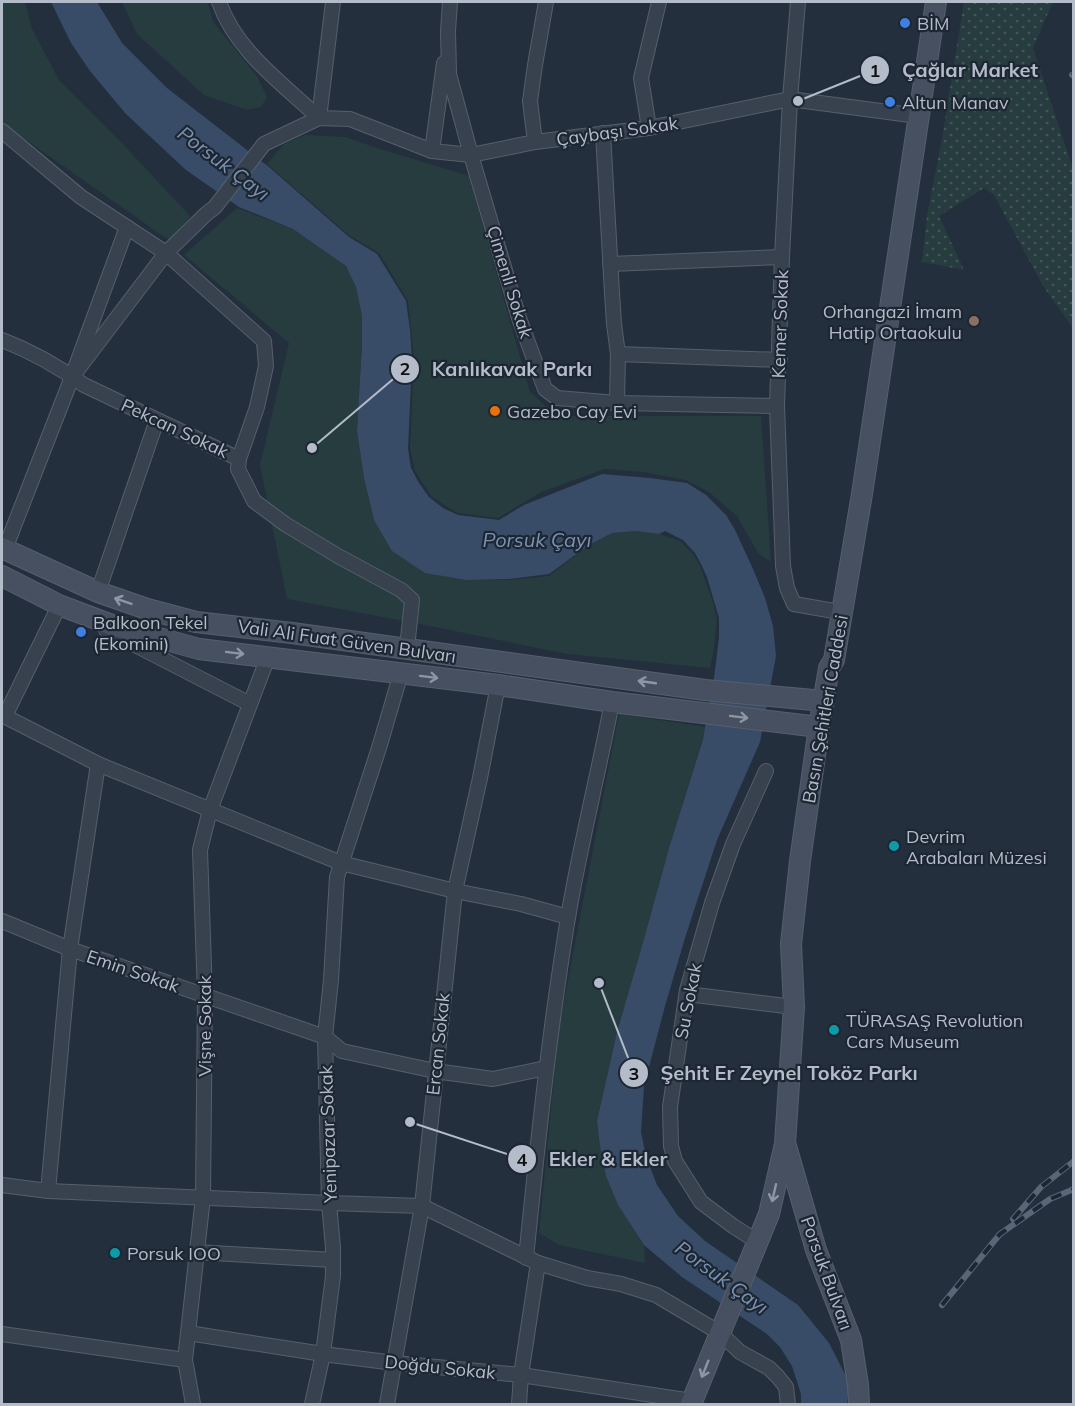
<svg xmlns="http://www.w3.org/2000/svg" width="1075" height="1406" font-family="Mulish,sans-serif">
<style>
.grass{fill:url(#grass-dots)}
.park{fill:#263c3f}
.water{fill:#394c67}
.lines{fill:none;stroke-linecap:round;stroke-linejoin:round}
.minor-casing{stroke:#565f6c;stroke-width:16}
.secondary-casing{stroke:#565f6c;stroke-width:22}
.minor{stroke:#38414e;stroke-width:14}
.secondary{stroke:#465061;stroke-width:20}
.rail-casing{stroke:#5a6575;stroke-width:6}
.rail{stroke:#1d2633;stroke-width:4;stroke-dasharray:11;stroke-linecap:butt}
.oneway{stroke:#8e96a5}
.shop-dot{fill:#3f7fe0;stroke:#1d2633;stroke-width:2}
.education-dot{fill:#8d6e63;stroke:#1d2633;stroke-width:2}
.food-dot{fill:#e8710a;stroke:#1d2633;stroke-width:2}
.culture-dot{fill:#0f9aa8;stroke:#1d2633;stroke-width:2}
.labels{text-anchor:middle;dominant-baseline:central;stroke-width:4.5;stroke-linejoin:round;paint-order:stroke}
.poi-label{font-size:18px;fill:#b4bcc9;stroke:#1d2633;text-anchor:start}
.street-label{font-size:18px;fill:#b4bcc9;stroke:#1d2633}
.water-label{font-size:20px;font-style:italic;fill:#7c92b1;stroke:#1d2633}
.leader{fill:none;stroke:#b4bcc9;stroke-width:2}
.callout-dot{fill:#b4bcc9;stroke:#1d2633;stroke-width:2}
.mark-label{font-size:18px;text-anchor:middle;font-weight:bold;fill:#111}
.callout-label{font-size:20px;text-anchor:middle;font-weight:bold;fill:#b4bcc9;stroke:#1d2633;stroke-width:4.5;stroke-linejoin:round;paint-order:stroke}
</style>
<defs>
<pattern id="grass-dots" width="8" height="8" patternUnits="userSpaceOnUse" patternTransform="scale(1.5)"><rect width="8" height="8" fill="#263c3f"/><path d="M2 2h.1M6 6h.1" fill="none" stroke="#435659" stroke-width="1.8" stroke-linecap="round"/></pattern>
</defs>
<rect width="100%" height="100%" fill="#242f3e"/>
<path class="grass" d="M964,2H1053L1033,48L1071,163L1073,167V328L1043,286L994,195L984,188L939,216L964,270L922,262L927,216L943,133Z"/>
<g class="park">
<path d="M2,2H25L32,29L59,80L116,137L190,216L170,241L2,123Z"/>
<path d="M122,2H208L213,22L257,76L267,97L261,107L247,110L204,95L137,34Z"/>
<path d="M305,135L345,137L377,148L469,176L530,392L557,416H761L771,562L758,553L737,516L709,492L686,480L643,472L605,469L541,492L498,518L457,513L431,496L415,471L410,448L414,357L408,301L379,253L350,236L267,164L284,144Z"/>
<path d="M237,208L293,229L346,266L356,287L362,316V345L357,431L364,478L374,520L467,580H509L549,576L589,545L612,533L636,531L659,534L680,541L693,554L700,566L711,596L717,619L714,648L710,668L567,654L425,625L287,599L260,465L289,343L184,255Z"/>
<path d="M619,714L706,727L669,848L644,939L617,1032L597,1121L600,1146L606,1176L618,1205L644,1245L645,1263L559,1245L539,1233L559,1027Z"/>
</g>
<path class="water" d="M51,2H97L122,43L167,88L269,167L349,237L377,254L406,301L410,330L412,359L408,449L411,468L419,483L429,497L443,508L458,515L499,520L524,505L602,474L650,478L687,483L706,495L726,515L735,530L753,569L765,598L773,626L776,656L760,742L717,840L685,938L665,1006L644,1086L641,1132L646,1157L657,1185L678,1216L705,1241L798,1305L829,1343L849,1382L847,1404H801V1394L792,1366L780,1347L767,1334L682,1277L644,1245L618,1205L606,1176L600,1146L597,1121L617,1032L644,939L669,848L703,739L714,678L719,638V618L707,577L701,564L695,553L683,540L665,531L659,534L636,531L612,533L589,545L549,574L509,579L467,580L425,573L392,551L374,520L364,478L357,431L362,345V316L356,287L346,266L293,229L239,207L186,170L126,114L90,71L71,43Z"/>
<g class="lines">
<g class="minor-casing">
<g id="minor">
<path d="M219,2C236,51 282,83 319,118"/>
<path d="M450,2L448,31L449,74L471,155L519,318L545,389L557,398L617,403L777,406"/>
<path d="M798,2L790,99L782,257L777,406L783,566L787,588L794,604L834,611"/>
<path d="M319,118L333,2"/>
<path d="M649,128L641,78L659,2"/>
<path d="M2,131L81,197L166,253L264,341L266,366L257,407L239,459"/>
<path d="M603,133L612,293L614,324L618,354L617,403"/>
<path d="M535,142L530,101L535,65L546,2"/>
<path d="M432,151L444,63"/>
<path d="M610,264L782,257"/>
<path d="M2,340C31,351 59,367 84,385L239,459L238,469L254,501L285,524L338,556L401,590L412,600L407,648"/>
<path d="M618,354L780,360"/>
<path d="M72,377L166,253L206,214L215,207L264,144L319,118L350,119L432,151L471,155L535,142L649,128L790,99L918,116"/>
<path d="M5,549L72,377L127,227"/>
<path d="M98,592L157,420"/>
<path d="M106,630L250,704"/>
<path d="M2,715L98,764L341,863L455,891L521,904L568,917"/>
<path d="M5,716L58,608L59,605L65,608"/>
<path d="M2,921L70,949L325,1037L342,1051L435,1071L493,1079L546,1068"/>
<path d="M687,994L794,1007"/>
<path d="M2,1185L48,1191L329,1203L422,1206L538,1263L587,1278L621,1284L656,1295L720,1333L740,1352L769,1368L778,1377L786,1387L788,1404"/>
<path d="M48,1191L70,949L98,764"/>
<path d="M758,1242L733,1226L701,1202L675,1161L671,1146L670,1107L687,990L712,903L733,844L766,771"/>
<path d="M196,1252L333,1260"/>
<path d="M526,1258C538,1140 550,1023 570,906C582,838 599,770 612,702"/>
<path d="M188,1333L323,1354L395,1363L521,1375L692,1401"/>
<path d="M2,1334L185,1360"/>
<path d="M193,1404L185,1360L203,1197L205,996L200,850L210,810L268,657"/>
<path d="M312,1404L323,1354L333,1276V1248L329,1203L325,1037L331,980L337,877L379,748L401,673"/>
<path d="M387,1404L422,1206L455,891L480,778L498,685"/>
<path d="M519,1404L521,1375L538,1263"/>
</g>
</g>
<g class="secondary-casing">
<g id="secondary">
<path d="M2,548L98,592L147,609L196,622L292,633L705,690L824,701"/>
<path d="M2,576L59,605L112,625L199,649L498,685L612,702L819,727"/>
<path d="M786,1146L816,1250L851,1340L858,1385L859,1404"/>
<path d="M691,1404L769,1214L785,1144L794,1007L791,944L800,861L819,727L829,668L834,660L862,494L936,2"/>
</g>
</g>
<use href="#minor" class="minor"/>
<use href="#secondary" class="secondary"/>
<g class="rail-casing">
<g id="rail">
<path d="M1072,75L1074,74"/>
<path d="M1013,1219L1041,1187L1074,1161"/>
<path d="M942,1305L1000,1234L1050,1199L1074,1189"/>
</g>
</g>
<use href="#rail" class="rail"/>
</g>
<defs><path id="oneway-shaft" d="M-6 0H5M1.5-3L5.5 0L1.5 3" fill="none" stroke-width="1.6" stroke-linecap="round" stroke-linejoin="round" transform="scale(1.5)"/></defs>
<g class="oneway">
<use href="#oneway-shaft" transform="translate(123 601) rotate(-161)"/>
<use href="#oneway-shaft" transform="translate(235 653) rotate(7)"/>
<use href="#oneway-shaft" transform="translate(429 677) rotate(7)"/>
<use href="#oneway-shaft" transform="translate(647 682) rotate(-172)"/>
<use href="#oneway-shaft" transform="translate(739 717) rotate(7)"/>
<use href="#oneway-shaft" transform="translate(774 1193) rotate(103)"/>
<use href="#oneway-shaft" transform="translate(705 1369) rotate(112)"/>
</g>
<g class="shop-dot">
<circle cx="905" cy="23" r="6"/>
<circle cx="890" cy="102" r="6"/>
<circle cx="81" cy="632" r="6"/>
</g>
<circle class="education-dot" cx="974" cy="321" r="6"/>
<circle class="food-dot" cx="495" cy="411" r="6"/>
<g class="culture-dot">
<circle cx="894" cy="846" r="6"/>
<circle cx="834" cy="1030" r="6"/>
<circle cx="115" cy="1253" r="6"/>
</g>
<g class="labels">
<g class="poi-label">
<text x="917" y="23">BİM</text>
<text x="902" y="102">Altun Manav</text>
<text x="962" y="311" text-anchor="end">Orhangazi İmam<tspan x="962" dy="21">Hatip Ortaokulu</tspan></text>
<text x="507" y="411">Gazebo Cay Evi</text>
<text x="93" y="622">Balkoon Tekel<tspan x="93" dy="21">(Ekomini)</tspan></text>
<text x="906" y="836">Devrim<tspan x="906" dy="21">Arabaları Müzesi</tspan></text>
<text x="846" y="1020">TÜRASAŞ Revolution<tspan x="846" dy="21">Cars Museum</tspan></text>
<text x="127" y="1253">Porsuk IOO</text>
</g>
<g class="street-label">
<text transform="translate(617 131) rotate(-8)">Çaybaşı Sokak</text>
<text transform="translate(510 282) rotate(73)">Çimenli Sokak</text>
<text transform="translate(780 324) rotate(-88)">Kemer Sokak</text>
<text transform="translate(175 428) rotate(25)">Pekcan Sokak</text>
<text transform="translate(347 641) rotate(8)">Vali Ali Fuat Güven Bulvarı</text>
<text transform="translate(825 709) rotate(-80)">Basın Şehitleri Caddesi</text>
<text transform="translate(133 971) rotate(19)">Emin Sokak</text>
<text transform="translate(688 1001) rotate(-79)">Su Sokak</text>
<text transform="translate(204 1026) rotate(-90)">Vişne Sokak</text>
<text transform="translate(438 1044) rotate(-84)">Ercan Sokak</text>
<text transform="translate(328 1134) rotate(-92)">Yenipazar Sokak</text>
<text transform="translate(827 1273) rotate(70)">Porsuk Bulvarı</text>
<text transform="translate(440 1367) rotate(6)">Doğdu Sokak</text>
</g>
<g class="water-label">
<text transform="translate(224 163) rotate(37)">Porsuk Çayı</text>
<text x="537" y="539">Porsuk Çayı</text>
<text transform="translate(722 1277) rotate(36)">Porsuk Çayı</text>
</g>
</g>
<path class="leader" d="M798 101L875 70M312 448L405 369M599 983L634 1073M410 1122L522 1159"/>
<g class="callout-dot">
<circle cx="798" cy="101" r="6"/>
<circle cx="312" cy="448" r="6"/>
<circle cx="599" cy="983" r="6"/>
<circle cx="410" cy="1122" r="6"/>
<circle cx="875" cy="70" r="15"/>
<circle cx="405" cy="369" r="15"/>
<circle cx="634" cy="1073" r="15"/>
<circle cx="522" cy="1159" r="15"/>
</g>
<g class="mark-label">
<text x="875" y="77">1</text>
<text x="405" y="375">2</text>
<text x="634" y="1080">3</text>
<text x="522" y="1166">4</text>
</g>
<g class="callout-label">
<text x="970" y="77">Çağlar Market</text>
<text x="512" y="376">Kanlıkavak Parkı</text>
<text x="789" y="1080">Şehit Er Zeynel Toköz Parkı</text>
<text x="608" y="1166">Ekler &amp; Ekler</text>
</g>
<rect width="1075" height="1406" fill="none" stroke="#b4bcc9" stroke-width="6"/>
</svg>
